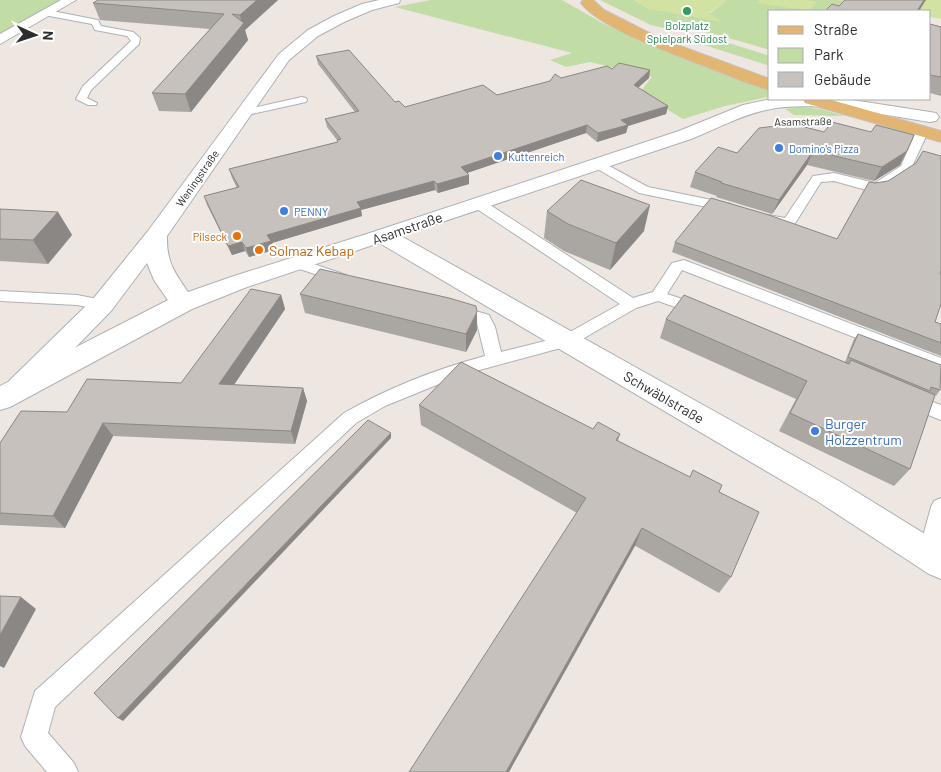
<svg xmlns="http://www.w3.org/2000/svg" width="941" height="772" font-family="Barlow,sans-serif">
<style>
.green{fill:#c1dca5}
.pitch{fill:#d1e2a2}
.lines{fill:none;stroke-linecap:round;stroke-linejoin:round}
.lane-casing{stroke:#aeb1b7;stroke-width:2}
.street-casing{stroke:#aeb1b7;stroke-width:2}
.secondary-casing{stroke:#aeb1b7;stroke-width:2}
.primary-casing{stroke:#c4c4c4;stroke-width:2}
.lane{fill:#fff;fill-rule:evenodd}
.street{fill:#fff;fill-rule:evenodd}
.secondary{fill:#fff;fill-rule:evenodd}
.primary{fill:#e2b572;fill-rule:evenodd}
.wall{fill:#aaa6a2}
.shaded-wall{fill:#8b8784}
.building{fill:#c6c1bc;stroke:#8b8784}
.leisure-dot{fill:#2e9e5b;stroke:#fff;stroke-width:2}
.shop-dot{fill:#3f7fe0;stroke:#fff;stroke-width:2}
.food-dot{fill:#e8710a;stroke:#fff;stroke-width:2}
.labels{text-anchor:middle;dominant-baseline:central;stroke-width:4;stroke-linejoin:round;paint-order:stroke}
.far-leisure-label{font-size:11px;fill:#27864d;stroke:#fff}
.far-street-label{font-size:11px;fill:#2d2d2d;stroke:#fff}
.far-shop-label{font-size:11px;fill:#366cbe;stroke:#fff;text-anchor:start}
.far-food-label{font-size:11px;fill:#c56008;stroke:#fff;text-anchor:end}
.street-label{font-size:14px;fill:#2d2d2d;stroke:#fff}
.food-label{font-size:14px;fill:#c56008;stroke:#fff;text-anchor:start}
.shop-label{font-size:14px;fill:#366cbe;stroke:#fff;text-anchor:start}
</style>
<rect width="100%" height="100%" fill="#ede6e1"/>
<g class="green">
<path d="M0,0H63L0,35Z"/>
<path d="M431,0H562L604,24L636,39L770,90V98L767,97L725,106L683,119L665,108L635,98L652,77L590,62L566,67L550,60L572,53L395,7Z"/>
<path d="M600,0H634L649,9L709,14L727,0H838L850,2L831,11H770V50L715,34L686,29L664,28L651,25Z"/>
<path d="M684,34L716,39L770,56V66L685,39L687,37Z"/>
<path d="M798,107L820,109L845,116L794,115L785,109Z"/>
</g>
<g class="pitch">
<path d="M634,0H727L709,13L722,22L649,9Z"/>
<path d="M760,0H807L817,2L809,11L757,3Z"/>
<path d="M838,0H941V19L930,17V11H895Z"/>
</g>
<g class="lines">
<g class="lane-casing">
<g id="lane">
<path d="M47,10L98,20L101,26L133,32L140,38L139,44L91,90L87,98L97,103L96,105H88L76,99L83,86L131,41L127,36L95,30L92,24L44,15V11Z"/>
<path d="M302,97L306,98L307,100L306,102L243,116L238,113L239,111Z"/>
<path d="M922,129L928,132L910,171L882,189L870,191L834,181L821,182L794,225C783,227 769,227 761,219L768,215L785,218L813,176L834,173L875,183L901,166L916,132Z"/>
<path d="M598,160L648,187L731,204L738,208L731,212L639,193L594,167L592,164Z"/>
<path d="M479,200L484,201L633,298L653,292L672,263L684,260L941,358V371L682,270L667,294L707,307L709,311L707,315L701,316L658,301L636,308L572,345L461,375L385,406L356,423L55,707L48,733L74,763L78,772H47L25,746L21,737L35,691L344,413C388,388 436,369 485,356L477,323L449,314L447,310L449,306L455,305L489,315L495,327L501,352L561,337L620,304L474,207L472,204Z"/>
<path d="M299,259L346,275L348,278L346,281L341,283L294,267L292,264L294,261Z"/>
<path d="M0,291L77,295L108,301L110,305L108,309L102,310L77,305L0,301Z"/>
<path d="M909,393L941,405V420L903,405L900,400L903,395Z"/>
<path d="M941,498V550L937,562L929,565L921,562L918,555L931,507L934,501Z"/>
</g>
</g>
<g class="street-casing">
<g id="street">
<path d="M61,0H76L0,44V34Z"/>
<path d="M379,0H400L399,3L372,10L344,22L318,36L289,60L167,236C166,268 180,278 195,303L192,309L183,311L174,309L154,280L147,263L111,311L30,394L20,397L10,394L6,387L10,380L93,299L148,231L279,54L308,30L334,16L362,4Z"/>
<path d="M384,229L392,231L839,481L941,544V579L929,574L817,501L376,241L373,236L376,231Z"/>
</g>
</g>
<g class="secondary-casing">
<path id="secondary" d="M771,99H846L930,112L936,113L939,117L936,121L930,122C883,115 813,99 766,110C741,115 716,129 691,139L247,287L192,309L10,407L0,410V386L174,297L231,277L376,231L679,131L743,105Z"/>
</g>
<g class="primary-casing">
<g id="primary">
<path d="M583,0H593L604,10L661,39L770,79V90C751,85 733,77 715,70C683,57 601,30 581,3Z"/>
<path d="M803,99H828L941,131V142L805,103Z"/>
</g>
</g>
<use href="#lane" class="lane"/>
<use href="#street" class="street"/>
<use href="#secondary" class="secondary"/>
<use href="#primary" class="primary"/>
</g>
<g class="wall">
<path d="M278,0L245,30L248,40L191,112L159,111L152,93L210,29L100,20L93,3Z"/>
<path d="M930,24L941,27V96L930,93Z"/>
<path d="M316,56L395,102L405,107L497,95L561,78L612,69L649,78L638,88L668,106L666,114L628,126L626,133L597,142L586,133L467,173L469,184L438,193L435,190L361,210L362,216L272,243L274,250L249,257L245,251L232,255L207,205L204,196L237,188L232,178L229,169L337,142V140L327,127L325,119L355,112L318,64Z"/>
<path d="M759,128L900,165L874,181L807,165L772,214L716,197L717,196L690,187L695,172L737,153Z"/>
<path d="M923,151L940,274L935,322L941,324V356L672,252L675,242L837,239L875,183L888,181L915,164Z"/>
<path d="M0,209L58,212L72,235L48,264L0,261Z"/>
<path d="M547,211L644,231L610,270L564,251L544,238Z"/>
<path d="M300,294L477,330L466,352L305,313Z"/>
<path d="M281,295L285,309L234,385L303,388L307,401L295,444L113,436L65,528L0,525V443L67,412L181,383Z"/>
<path d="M666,319L845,362L854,339L858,334L940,390L936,396L935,395L910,469L894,486L779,431L796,399L660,338Z"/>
<path d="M419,405L593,429L620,434L618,441L719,492L731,577L719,593L421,425Z"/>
</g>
<g class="shaded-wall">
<path d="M257,0H278L245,30L248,40L191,112L185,94L242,25L240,15Z"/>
<path d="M924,0H926L919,11H917Z"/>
<path d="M650,70L649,78L632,93L634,85Z"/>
<path d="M668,106L666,114L628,126L626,133L597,142L598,133L621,120Z"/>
<path d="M587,125L586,133L461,175V167Z"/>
<path d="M813,151L807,165L772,214L779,200Z"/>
<path d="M907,151L900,165L874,181L882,167Z"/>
<path d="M469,175V184L438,193L437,184Z"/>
<path d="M434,181L435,190L361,210L362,216L272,243L274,250L249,257L246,248L267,235L357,202Z"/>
<path d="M650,205L644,231L610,270L616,243Z"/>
<path d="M58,212L72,235L48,264L33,240Z"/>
<path d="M242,242L245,251L232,255L228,246Z"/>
<path d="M281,295L285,309L225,398L219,384Z"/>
<path d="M477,312V330L466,352V334Z"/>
<path d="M303,388L307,401L295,444L291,431Z"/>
<path d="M103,423L113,436L65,528L53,516Z"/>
<path d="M391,433V438L123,721L118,718Z"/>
<path d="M642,528L635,546L509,772H506Z"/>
<path d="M21,597L36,609L4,668L0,666V635Z"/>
</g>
<g class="building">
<path d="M98,0H257L240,15L232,14L244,23L185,94L152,93L224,14L93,3Z"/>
<path d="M845,0H924L917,11H825L832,4L839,6Z"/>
<path d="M930,24L941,27V77L930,75Z"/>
<path d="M349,50L395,102L399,101L405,107L483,85L497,95L550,81L555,74L561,78L607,66L612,69L619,63L650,70L634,85L668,106L621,120L628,125L598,133L587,125L461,167L469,175L437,184L434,181L357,202L361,208L267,235L271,241L246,248L242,242L228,246L204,196L239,187L229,169L338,142L337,140L341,139L325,119L359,111L316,56Z"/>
<path d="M832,122L871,132L876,125L914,135L907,151L882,167L813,151L779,200L721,183L722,182L695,172L718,147L737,153L759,128L793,124L824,132Z"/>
<path d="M923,151L941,156V270L940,274H941V304L935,322L941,324V343L675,242L711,198L769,215L837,239L869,182L875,183L888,181L916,163Z"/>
<path d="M581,180L650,205L616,243L568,224L547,211Z"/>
<path d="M0,209L58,212L33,240L0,239Z"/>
<path d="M320,269L449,298L476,306L477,312L466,334L300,294Z"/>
<path d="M251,289L281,295L219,384L303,388L291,431L103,423L53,516L0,513V443L21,411L67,412L87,379L181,383Z"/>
<path d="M684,295L849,364L851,360L935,395L910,469L790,413L807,381L666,319Z"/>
<path d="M858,334L941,365L940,390L931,387L930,391L848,357Z"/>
<path d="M461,362L593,429L598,422L620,434L616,440L690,477L693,470L722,485L719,492L759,512L731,577L642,528L506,772H409L586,498L419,405Z"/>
<path d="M368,420L391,433L118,718L94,693Z"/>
<path d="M0,596L21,597L0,635Z"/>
</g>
<circle class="leisure-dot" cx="687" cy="11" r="5"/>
<g class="shop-dot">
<circle cx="779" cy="148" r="5"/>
<circle cx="498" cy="156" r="5"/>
<circle cx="284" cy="211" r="5"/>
<circle cx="815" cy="431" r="5"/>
</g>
<g class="food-dot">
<circle cx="237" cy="236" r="5"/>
<circle cx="259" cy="250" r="5"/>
</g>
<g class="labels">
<g class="far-leisure-label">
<text x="687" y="25">Bolzplatz<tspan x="687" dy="13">Spielpark Südost</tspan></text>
</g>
<g class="far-street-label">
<text transform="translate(803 121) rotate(-1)">Asamstraße</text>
<text transform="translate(197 178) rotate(-55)">Weningstraße</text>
</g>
<g class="far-shop-label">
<text x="789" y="148">Domino's Pizza</text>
<text x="508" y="156">Kuttenreich</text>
<text x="294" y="211">PENNY</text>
</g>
<g class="far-food-label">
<text x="227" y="236">Pilseck</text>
</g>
<g class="street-label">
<text transform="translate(407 228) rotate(-19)">Asamstraße</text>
<text transform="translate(664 397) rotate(30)">Schwäblstraße</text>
</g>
<g class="food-label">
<text x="269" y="250">Solmaz Kebap</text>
</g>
<g class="shop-label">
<text x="825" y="423">Burger<tspan x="825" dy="16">Holzzentrum</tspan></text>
</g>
</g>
<rect x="768" y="10" width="162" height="90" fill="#ffffff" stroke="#ababab"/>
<rect x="778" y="26" width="25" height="8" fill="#e2b572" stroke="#ababab"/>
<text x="814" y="35" font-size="15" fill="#2d2d2d">Straße</text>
<rect x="778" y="48" width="25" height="15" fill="#c1dca5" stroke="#ababab"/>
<text x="814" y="60" font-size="15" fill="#2d2d2d">Park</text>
<rect x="778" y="72" width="25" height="15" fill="#c6c1bc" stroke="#ababab"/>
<text x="814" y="85" font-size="15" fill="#2d2d2d">Gebäude</text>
<g transform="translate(35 35) rotate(93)" stroke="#ffffff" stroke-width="4" paint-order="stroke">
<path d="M0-4L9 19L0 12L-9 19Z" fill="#2d2d2d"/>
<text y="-8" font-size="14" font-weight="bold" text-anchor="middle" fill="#2d2d2d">N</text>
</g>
</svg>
